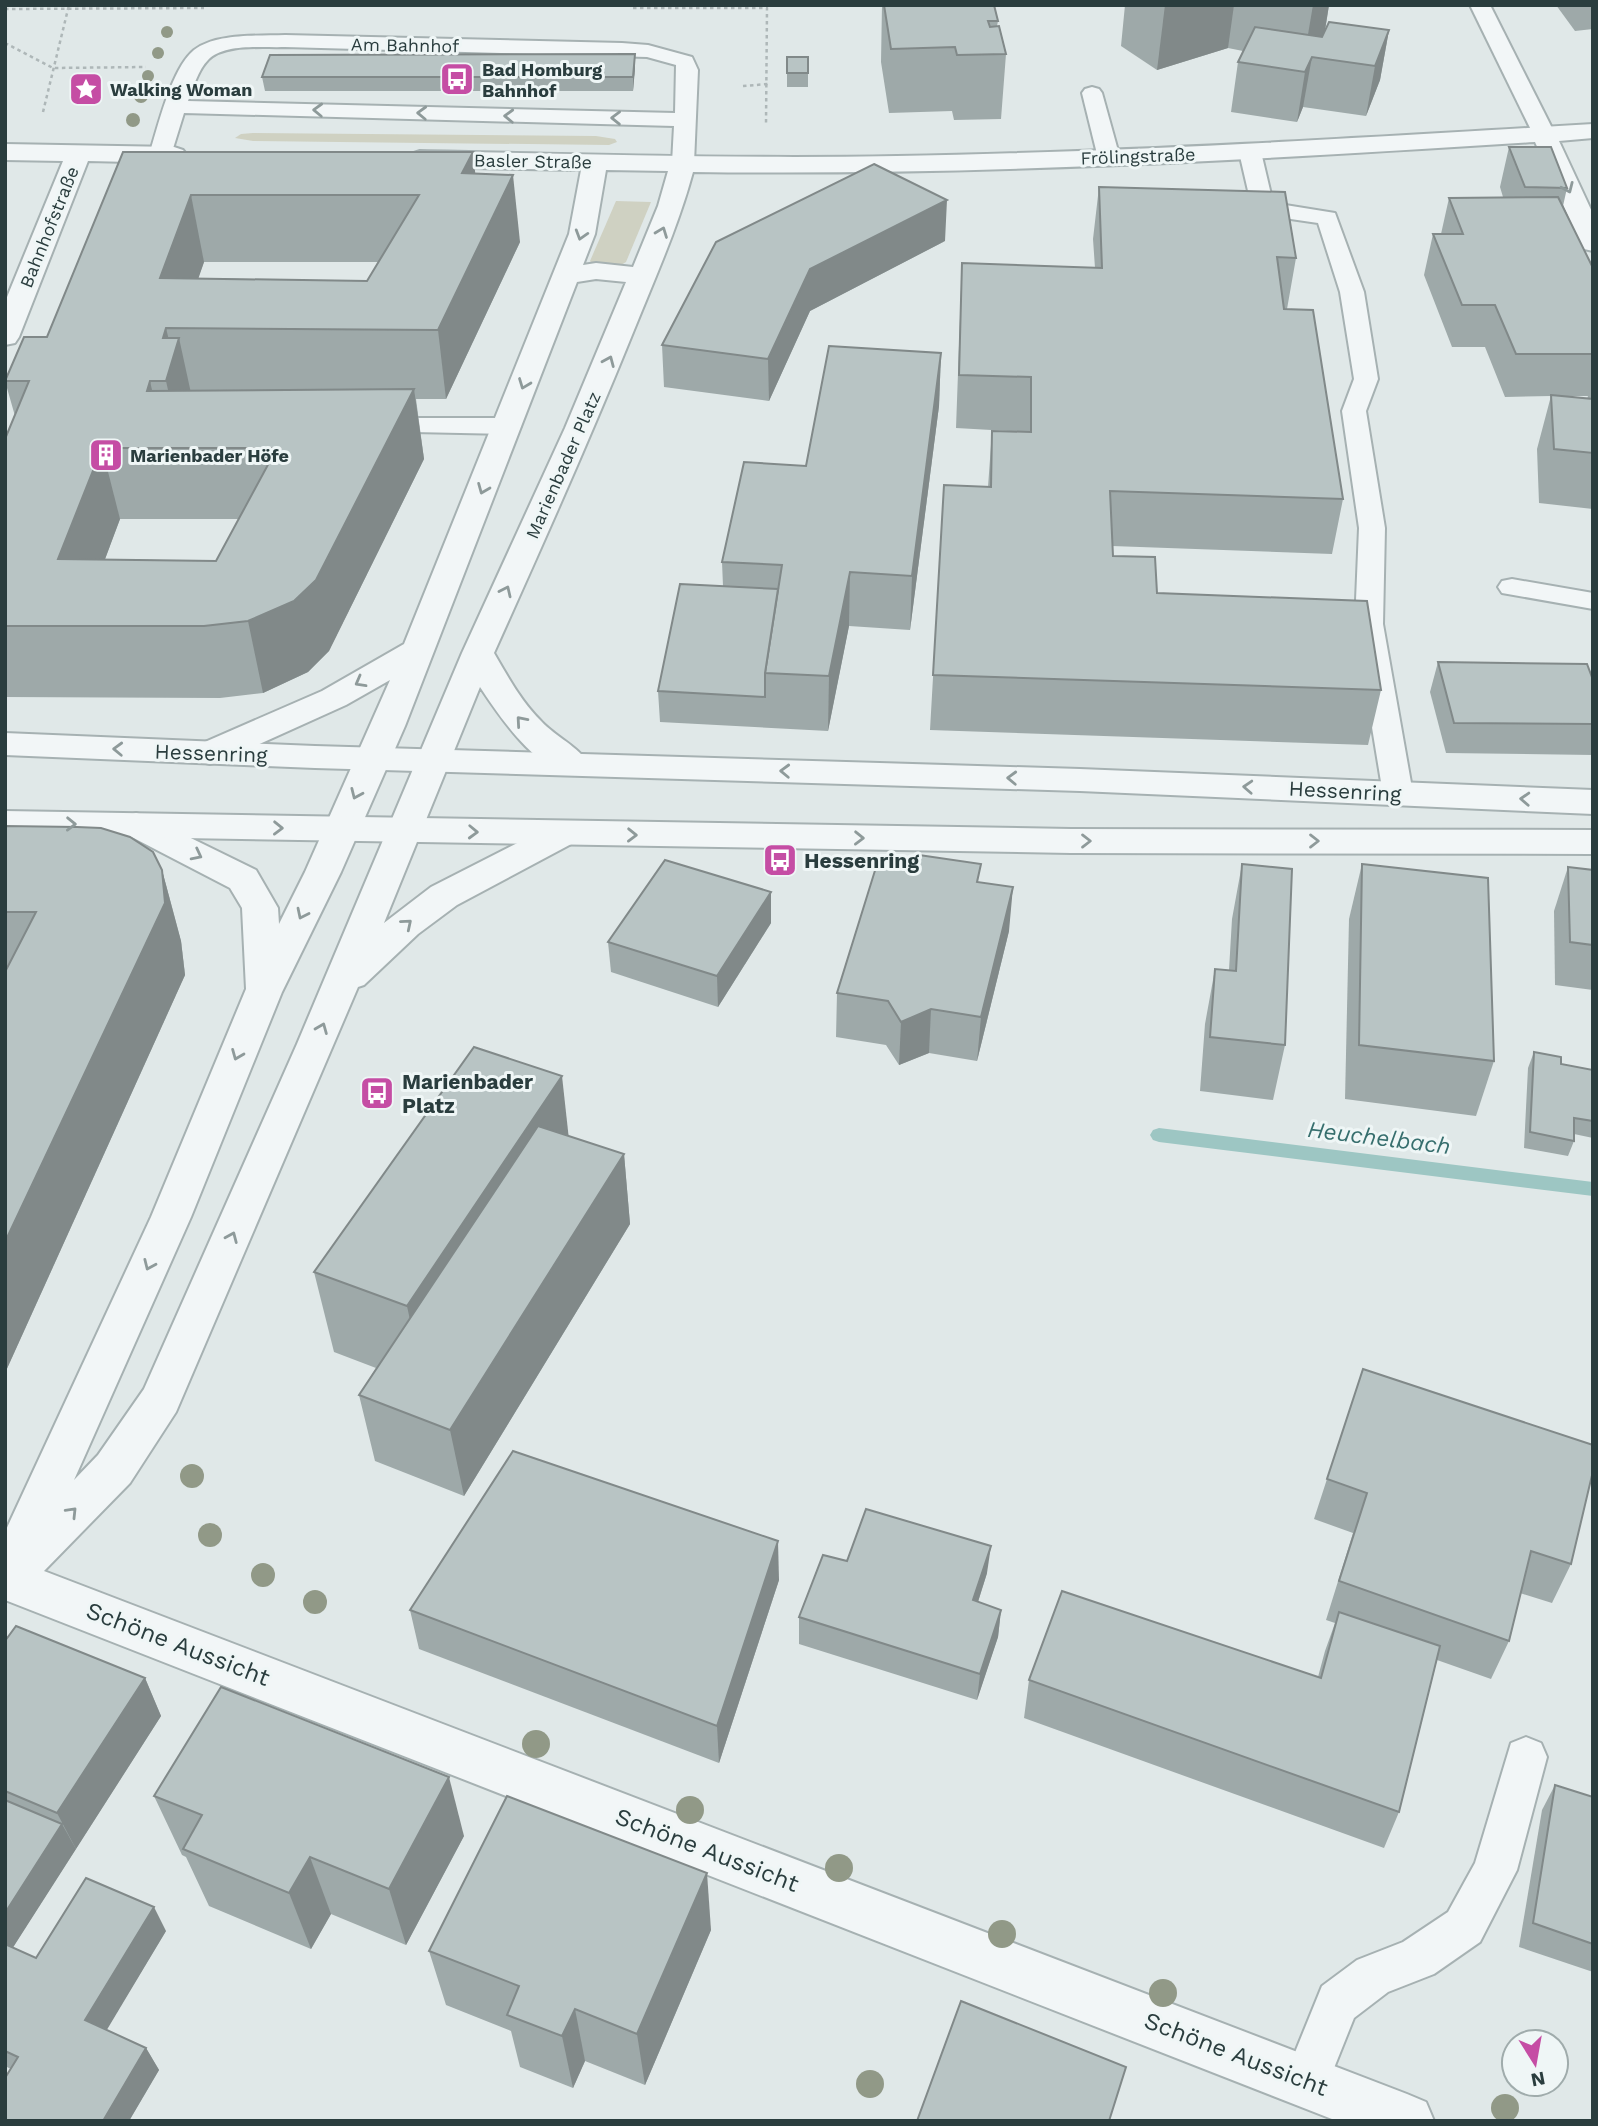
<svg xmlns="http://www.w3.org/2000/svg" width="1598" height="2126" font-family="'Work Sans',sans-serif">
<style>
.green{fill:#cfd1c2}
.lines{fill:none;stroke-linecap:round;stroke-linejoin:round}
.stream{fill:#9dc6c3;fill-rule:evenodd}
.service-casing{stroke:#a6b1b2;stroke-width:4}
.minor-casing{stroke:#a6b1b2;stroke-width:4}
.tertiary-casing{stroke:#a6b1b2;stroke-width:4}
.path{stroke:#aeb7b8;stroke-width:2.5;stroke-dasharray:3.5 3.5;stroke-linecap:butt}
.service{fill:#f2f6f7;fill-rule:evenodd}
.minor{fill:#f2f6f7;fill-rule:evenodd}
.tertiary{fill:#f2f6f7;fill-rule:evenodd}
.tree{fill:#919987}
.wall{fill:#9ea9a9;fill-rule:evenodd}
.shaded-wall{fill:#818989}
.building{fill:#b8c4c4;stroke:#818989;stroke-width:2;fill-rule:evenodd}
.oneway{stroke:#8e9a9a}
.labels{text-anchor:middle;dominant-baseline:central;stroke-width:6;stroke-linejoin:round;paint-order:stroke}
.far-street-label{font-size:18px;fill:#2a3d3e;stroke:#eff6f6}
.far-poi-label{font-size:18px;font-weight:bold;fill:#2a3d3e;stroke:#eff6f6;text-anchor:start}
.street-label{font-size:21px;fill:#2a3d3e;stroke:#eff6f6}
.poi-label{font-size:21px;font-weight:bold;fill:#2a3d3e;stroke:#eff6f6;text-anchor:start}
.water-label{font-size:23px;font-style:italic;fill:#376f6e;stroke:#eff6f6}
.near-street-label{font-size:24px;fill:#2a3d3e;stroke:#eff6f6}
</style>
<rect width="100%" height="100%" fill="#e0e8e8"/>
<g class="green">
<path d="M253,133L596,136L615,139L617,142L609,145L253,141L235,138L241,134Z"/>
<path d="M616,201L651,202L626,262L621,265L593,264L590,261Z"/>
</g>
<g class="lines">
<path class="stream" d="M1159,1128L1593,1182V1196L1159,1142L1153,1140L1150,1135L1153,1130Z"/>
<g class="service-casing">
<g id="service">
<path d="M1470,5H1490L1555,134L1552,139H1536L1533,134Z"/>
<path d="M285,35L622,43L648,45L692,57L698,70L694,163L691,168H675L672,163L674,126L184,113L171,155L168,160H152L149,155C158,127 171,69 194,50C216,33 258,36 285,35ZM285,47L647,57L676,65L675,113L188,101C193,88 198,70 208,60C224,43 263,48 285,47Z"/>
<path d="M1092,87L1099,89L1102,93L1120,158L1117,163H1101L1098,158L1082,93L1085,89Z"/>
<path d="M1250,146L1258,147L1261,152L1273,203L1335,213L1364,292L1378,379L1366,411L1385,528L1383,624L1413,794L1409,801L1398,804L1387,801L1383,794L1355,624L1359,528L1342,411L1354,379L1340,292L1318,223L1263,215L1255,213L1252,208L1239,152L1242,147Z"/>
<path d="M374,418H508L517,421L521,426L517,431L508,434L365,431L361,426L365,421Z"/>
<path d="M1512,579L1593,593V609L1502,593L1498,587L1502,581Z"/>
<path d="M1526,1737L1541,1743L1547,1757L1517,1870L1480,1942L1434,1974L1388,1992L1354,2018L1322,2098L1306,2105L1290,2098L1283,2082L1322,1986L1357,1960L1403,1942L1448,1912L1475,1863L1511,1743Z"/>
</g>
</g>
<g class="minor-casing">
<g id="minor">
<path d="M1593,124V138L1559,141L1593,214V251L1584,249L1580,243L1535,142C1255,160 974,176 693,172C678,227 655,278 634,330C590,439 542,546 494,653C508,677 521,701 541,721C556,737 579,747 590,765L585,773C544,784 500,717 480,687L384,923L431,887L551,826L563,822L575,826L581,834L575,842L457,905L418,934L364,985L358,987L176,1412L130,1483L44,1571L1407,2094L1426,2102L1434,2121H1337L5,1600V1532L151,1217L246,989L242,908L230,888L124,833L119,825L124,817L136,813L148,817L256,870L278,908L279,924L305,872L390,680L346,705L222,761L210,764L198,761L193,753L198,745L322,691L404,644L569,234L581,170L420,167L411,164L407,159L411,154L420,151C579,154 738,159 897,156C1129,152 1361,138 1593,124ZM606,170L668,171L658,206L633,267L596,263L583,265L595,234ZM596,279L626,282L565,428L462,653L297,1044L144,1389L98,1455L74,1480L191,1217L282,992L341,872L405,726L577,282Z"/>
<path d="M5,144L174,147L183,150L187,155L183,160L174,163L88,161L19,337L15,343L5,345V302L63,161L5,160Z"/>
</g>
</g>
<g class="tertiary-casing">
<g id="tertiary">
<path d="M5,733L315,746L1080,769L1593,790V814L1080,791L315,768L5,755Z"/>
<path d="M5,811L1071,829L1593,830V854L1071,853L5,835Z"/>
</g>
</g>
<g class="path">
<path d="M633,8H767L766,124"/>
<path d="M5,9L204,8"/>
<path d="M5,43L53,68L146,67"/>
<path d="M743,86L768,84"/>
<path d="M43,112L69,5"/>
</g>
<use href="#service" class="service"/>
<use href="#minor" class="minor"/>
<use href="#tertiary" class="tertiary"/>
</g>
<g class="tree">
<circle cx="167" cy="32" r="6"/>
<circle cx="158" cy="53" r="6"/>
<circle cx="148" cy="76" r="6"/>
<circle cx="141" cy="96" r="7"/>
<circle cx="133" cy="120" r="7"/>
<circle cx="192" cy="1476" r="12"/>
<circle cx="210" cy="1535" r="12"/>
<circle cx="263" cy="1575" r="12"/>
<circle cx="315" cy="1602" r="12"/>
<circle cx="536" cy="1744" r="14"/>
<circle cx="690" cy="1810" r="14"/>
<circle cx="839" cy="1868" r="14"/>
<circle cx="1002" cy="1934" r="14"/>
<circle cx="1163" cy="1993" r="14"/>
<circle cx="870" cy="2084" r="14"/>
<circle cx="1505" cy="2108" r="14"/>
</g>
<g class="wall">
<path d="M882,5H994L998,21L997,26L1006,54L1001,119L954,120L952,111L889,113L881,62Z"/>
<path d="M1125,5H1329L1325,31L1389,30L1380,80L1366,116L1303,107L1297,122L1231,112L1238,62L1243,51L1228,48L1157,70L1121,46Z"/>
<path d="M1556,5H1593V29L1575,31Z"/>
<path d="M635,54V68L633,91H265L262,77Z"/>
<rect x="787" y="57" width="21" height="30"/>
<path d="M1509,147L1567,188L1563,206L1593,268V509L1539,503L1537,449L1551,396L1505,397L1485,347H1452L1424,275L1433,234H1441L1449,198L1503,197L1500,187ZM1561,396H1588L1587,399Z"/>
<path d="M123,152H473L475,174L520,242L446,399H416L424,459L329,651L308,672L263,693L220,698L5,697V439L15,416L5,381L47,337ZM204,262H379L367,281L198,278ZM120,519H239L216,561L105,559Z"/>
<path d="M1099,187L1296,258L1287,309L1343,499L1332,554L1112,546L1113,556L1157,593L1381,690L1368,745L930,730L944,485L988,487L992,431L1026,432L956,428L962,263L1095,268L1093,239Z"/>
<path d="M945,241L810,311L769,401L664,387L662,345Z"/>
<path d="M941,353L939,406L910,630L849,626L828,731L660,722L658,691L723,586L722,562L806,466Z"/>
<path d="M1438,662L1593,680V755L1446,753L1430,692Z"/>
<path d="M5,826L162,870L181,941L185,975L5,1373Z"/>
<path d="M1242,864L1285,1045L1273,1100L1200,1091L1205,1024L1215,969L1229,970L1232,919Z"/>
<path d="M1362,864L1494,1061L1476,1116L1345,1099L1349,919Z"/>
<path d="M1568,867L1593,870V990L1555,985L1554,911Z"/>
<path d="M979,882L1009,931L977,1061L929,1053L899,1065L886,1045L836,1037L837,993Z"/>
<path d="M771,923L718,1007L611,972L608,942Z"/>
<path d="M1534,1052L1561,1064L1593,1070V1138L1574,1134V1141L1568,1156L1524,1148L1528,1068Z"/>
<path d="M568,1136L624,1154L630,1224L464,1496L375,1461L359,1395L376,1368L334,1352L314,1272Z"/>
<path d="M1327,1479L1571,1564L1552,1603L1520,1593L1509,1641L1491,1679L1437,1660L1399,1812L1384,1848L1024,1718L1029,1680L1318,1677L1325,1651L1335,1623L1326,1620L1353,1533L1314,1519Z"/>
<path d="M847,1561L987,1573L978,1602L1001,1610L998,1637L977,1700L799,1644V1617Z"/>
<path d="M779,1580L719,1763L419,1649L410,1610Z"/>
<path d="M5,1641L145,1678L161,1716L13,1947L36,1958L166,1931L106,2030L146,2048L159,2070L129,2121H5L11,2069L5,2066Z"/>
<path d="M1555,1785L1593,1797V1972L1519,1947L1542,1810Z"/>
<path d="M154,1796L464,1836L406,1945L331,1914L311,1949L209,1906L186,1857L182,1855Z"/>
<path d="M711,1930L645,2085L585,2061L573,2088L520,2067L511,2031L446,2005L429,1951Z"/>
</g>
<g class="shaded-wall">
<path d="M1165,5H1234L1228,48L1157,70Z"/>
<path d="M1313,5H1329L1323,42L1303,64Z"/>
<path d="M1389,30L1380,80L1366,116L1375,66Z"/>
<path d="M635,54V68L633,91V77Z"/>
<path d="M1312,57L1303,107L1297,122L1305,72Z"/>
<path d="M473,152L480,218L462,173Z"/>
<path d="M513,175L520,242L446,399L438,330Z"/>
<path d="M191,195L204,262L181,329L160,278Z"/>
<path d="M947,200L945,241L810,311L769,401L768,359L810,269Z"/>
<path d="M166,328L173,357L179,338L194,407L181,448L166,381L163,338Z"/>
<path d="M941,353L939,406L910,630L912,576Z"/>
<path d="M150,381L165,448L147,391Z"/>
<path d="M414,389L424,459L329,651L308,672L263,693L248,621Z"/>
<path d="M102,448L120,519L80,626L58,559Z"/>
<path d="M850,572L849,626L828,731L829,676Z"/>
<path d="M162,870L181,941L185,975L5,1373V1242Z"/>
<path d="M1013,887L1009,931L977,1061L981,1017Z"/>
<path d="M771,892V923L718,1007L717,976Z"/>
<path d="M931,1009L929,1053L899,1065L901,1022Z"/>
<path d="M562,1076L571,1158L424,1386L407,1306Z"/>
<path d="M624,1154L630,1224L464,1496L450,1430Z"/>
<path d="M778,1541L779,1580L719,1763L717,1726Z"/>
<path d="M991,1546L987,1573L970,1627L973,1600Z"/>
<path d="M1001,1610L998,1637L977,1700L980,1674Z"/>
<path d="M145,1678L161,1716L76,1849L57,1813Z"/>
<path d="M449,1777L464,1836L406,1945L389,1889Z"/>
<path d="M62,1824L76,1849L5,1960V1913Z"/>
<path d="M310,1857L331,1914L311,1949L289,1893Z"/>
<path d="M707,1873L711,1930L645,2085L637,2034Z"/>
<path d="M154,1907L166,1931L99,2043L85,2020Z"/>
<path d="M575,2009L585,2061L573,2088L562,2036Z"/>
<path d="M146,2048L159,2070L129,2121H103Z"/>
</g>
<g class="building">
<path d="M884,5H994L998,21H988L990,27L999,26L1006,54L957,55L955,47L891,49Z"/>
<path d="M1329,22L1389,30L1375,66L1312,57L1305,72L1238,62L1255,27L1322,37Z"/>
<path d="M635,54L633,77H262L270,55Z"/>
<rect x="787" y="57" width="21" height="16"/>
<path d="M1509,147H1551L1567,188L1525,187Z"/>
<path d="M123,152H473L462,173L513,175L438,330L166,328L163,338H179L166,381H150L147,391L414,389L316,580L294,601L248,621L204,626H5V439L29,381H5L24,337H47ZM191,195H419L367,281L160,278ZM102,448H277L216,561L58,559Z"/>
<path d="M874,164L947,200L810,269L768,359L662,345L716,242Z"/>
<path d="M1099,187L1285,192L1296,258L1277,257L1284,309L1313,310L1343,499L1110,491L1113,556L1155,557L1157,593L1367,601L1381,690L933,675L944,485L991,487L992,431L1031,432V377L959,375L962,263L1102,268Z"/>
<path d="M1558,197L1593,268V354H1516L1495,305H1462L1433,234H1463L1449,198Z"/>
<path d="M829,346L941,353L912,576L850,572L829,676L765,673L782,565L722,562L744,462L806,466Z"/>
<path d="M1551,395L1593,399V453L1554,449Z"/>
<path d="M680,584L778,589L765,673V697L658,691Z"/>
<path d="M1438,662L1587,664L1593,680V724L1454,723Z"/>
<path d="M5,826L77,827L101,828L130,837L153,852L162,870L165,903L5,1242V972L36,912H5Z"/>
<path d="M919,855L981,864L977,882L1013,887L981,1017L931,1009L901,1022L888,1001L837,993L877,864L915,870Z"/>
<path d="M665,860L771,892L717,976L608,942Z"/>
<path d="M1242,864L1292,869L1285,1045L1210,1037L1215,969L1236,971Z"/>
<path d="M1362,864L1488,878L1494,1061L1359,1045Z"/>
<path d="M1568,867L1593,870V945L1570,942Z"/>
<path d="M474,1047L562,1076L407,1306L314,1272Z"/>
<path d="M1534,1052L1561,1057V1064L1593,1070V1121L1574,1118V1141L1530,1132Z"/>
<path d="M538,1126L624,1154L450,1430L359,1395Z"/>
<path d="M1363,1369L1593,1445V1471L1571,1564L1531,1551L1509,1641L1339,1581L1367,1493L1327,1479Z"/>
<path d="M513,1451L778,1541L717,1726L410,1610Z"/>
<path d="M866,1509L991,1546L973,1600L1001,1610L980,1674L799,1617L823,1555L847,1561Z"/>
<path d="M1062,1591L1321,1678L1339,1612L1440,1646L1399,1812L1029,1680Z"/>
<path d="M16,1626L145,1678L57,1813L5,1791V1641Z"/>
<path d="M221,1687L449,1777L389,1889L310,1857L289,1893L183,1849L202,1815L154,1796Z"/>
<path d="M1555,1785L1593,1797V1944L1533,1923Z"/>
<path d="M507,1796L707,1873L637,2034L575,2009L562,2036L507,2015L519,1986L429,1951Z"/>
<path d="M5,1800L62,1824L5,1913Z"/>
<path d="M86,1878L154,1907L85,2020L146,2048L103,2121H5V2078L18,2057L5,2051V1944L36,1958Z"/>
<path d="M961,2001L1126,2067L1109,2121H917Z"/>
</g>
<defs><path id="oneway-chevron" d="M-2-3.5L2.5 0L-2 3.5" fill="none" stroke-width="1.6" stroke-linecap="round" stroke-linejoin="round" transform="scale(1.75)"/></defs>
<g class="oneway">
<use href="#oneway-chevron" transform="translate(318 110) rotate(-178)"/>
<use href="#oneway-chevron" transform="translate(422 113) rotate(-178)"/>
<use href="#oneway-chevron" transform="translate(509 116) rotate(-178)"/>
<use href="#oneway-chevron" transform="translate(616 118) rotate(-179)"/>
<use href="#oneway-chevron" transform="translate(1568 188) rotate(66)"/>
<use href="#oneway-chevron" transform="translate(662 232) rotate(-69)"/>
<use href="#oneway-chevron" transform="translate(581 235) rotate(107)"/>
<use href="#oneway-chevron" transform="translate(609 361) rotate(-67)"/>
<use href="#oneway-chevron" transform="translate(524 384) rotate(111)"/>
<use href="#oneway-chevron" transform="translate(483 489) rotate(112)"/>
<use href="#oneway-chevron" transform="translate(506 591) rotate(-65)"/>
<use href="#oneway-chevron" transform="translate(360 682) rotate(151)"/>
<use href="#oneway-chevron" transform="translate(521 721) rotate(-131)"/>
<use href="#oneway-chevron" transform="translate(118 749) rotate(-178)"/>
<use href="#oneway-chevron" transform="translate(785 771) rotate(-178)"/>
<use href="#oneway-chevron" transform="translate(1012 778) rotate(-178)"/>
<use href="#oneway-chevron" transform="translate(1248 787) rotate(-177)"/>
<use href="#oneway-chevron" transform="translate(356 794) rotate(114)"/>
<use href="#oneway-chevron" transform="translate(1525 799) rotate(-177)"/>
<use href="#oneway-chevron" transform="translate(71 824) rotate(1)"/>
<use href="#oneway-chevron" transform="translate(278 828) rotate(1)"/>
<use href="#oneway-chevron" transform="translate(473 832) rotate(2)"/>
<use href="#oneway-chevron" transform="translate(632 835) rotate(1)"/>
<use href="#oneway-chevron" transform="translate(859 838) rotate(1)"/>
<use href="#oneway-chevron" transform="translate(1086 841)"/>
<use href="#oneway-chevron" transform="translate(1314 841)"/>
<use href="#oneway-chevron" transform="translate(197 855) rotate(27)"/>
<use href="#oneway-chevron" transform="translate(302 914) rotate(116)"/>
<use href="#oneway-chevron" transform="translate(407 924) rotate(-40)"/>
<use href="#oneway-chevron" transform="translate(322 1028) rotate(-68)"/>
<use href="#oneway-chevron" transform="translate(237 1055) rotate(112)"/>
<use href="#oneway-chevron" transform="translate(232 1237) rotate(-67)"/>
<use href="#oneway-chevron" transform="translate(149 1265) rotate(114)"/>
<use href="#oneway-chevron" transform="translate(72 1512) rotate(-46)"/>
</g>
<defs>
<g id="bus-square" transform="scale(1.75)"><rect x="-9" y="-9" width="18" height="18" rx="4" fill="#c54da4" stroke="#eff6f6"/><path d="M-5-6H5V4H4V6H2V4H-2V6H-4V4H-5ZM-3.5-4V0h7V-4ZM-3.5 1.2v1.5H-2V1.2ZM2 1.2v1.5H3.5V1.2Z" fill="#fff"/></g>
<g id="sight-square" transform="scale(1.75)"><rect x="-9" y="-9" width="18" height="18" rx="4" fill="#c54da4" stroke="#eff6f6"/><path d="M0-6L1.8-2.2L6-1.7L2.9 1.2L3.7 5.4L0 3.3L-3.7 5.4L-2.9 1.2L-6-1.7L-1.8-2.2Z" fill="#fff"/></g>
<g id="building-square" transform="scale(1.75)"><rect x="-9" y="-9" width="18" height="18" rx="4" fill="#c54da4" stroke="#eff6f6"/><path d="M-4-6H4V6H1V3H-1V6H-4ZM-2.5-4.3h1.7v1.8h-1.7ZM.8-4.3h1.7v1.8H.8ZM-2.5-1h1.7V.8h-1.7ZM.8-1h1.7V.8H.8Z" fill="#fff"/></g>
</defs>
<g fill-rule="evenodd">
<use href="#bus-square" x="457" y="79"/>
<use href="#sight-square" x="86" y="89"/>
<use href="#building-square" x="106" y="455"/>
<use href="#bus-square" x="780" y="860"/>
<use href="#bus-square" x="377" y="1093"/>
</g>
<g class="labels">
<g class="far-street-label">
<text transform="translate(405 45) rotate(1)">Am Bahnhof</text>
<text transform="translate(1138 156) rotate(-2)">Frölingstraße</text>
<text transform="translate(533 161) rotate(1)">Basler Straße</text>
<text transform="translate(49 227) rotate(-68)">Bahnhofstraße</text>
<text transform="translate(563 465) rotate(-66)">Marienbader Platz</text>
</g>
<g class="far-poi-label">
<text x="482" y="69">Bad Homburg<tspan x="482" dy="21">Bahnhof</tspan></text>
<text x="110" y="89">Walking Woman</text>
<text x="130" y="455">Marienbader Höfe</text>
</g>
<g class="street-label">
<text transform="translate(211 753) rotate(2)">Hessenring</text>
<text transform="translate(1345 791) rotate(3)">Hessenring</text>
</g>
<g class="poi-label">
<text x="804" y="860">Hessenring</text>
<text x="402" y="1081">Marienbader<tspan x="402" dy="24">Platz</tspan></text>
</g>
<g class="water-label">
<text transform="translate(1379 1138) rotate(7)">Heuchelbach</text>
</g>
<g class="near-street-label">
<text transform="translate(178 1644) rotate(21)">Schöne Aussicht</text>
<text transform="translate(707 1850) rotate(21)">Schöne Aussicht</text>
<text transform="translate(1236 2054) rotate(21)">Schöne Aussicht</text>
</g>
</g>
<rect width="1598" height="2126" fill="none" stroke="#2a3d3e" stroke-width="14"/>
<g transform="translate(1535 2063) rotate(169)"><circle r="33" fill="#eff6f6" stroke="#a0acac" stroke-width="2"/>
<path d="M0-5L12 26L0 18L-12 26Z" fill="#c54da4"/>
<text y="-10" font-size="19" font-weight="bold" text-anchor="middle" fill="#2a3d3e">N</text>
</g>
</svg>
